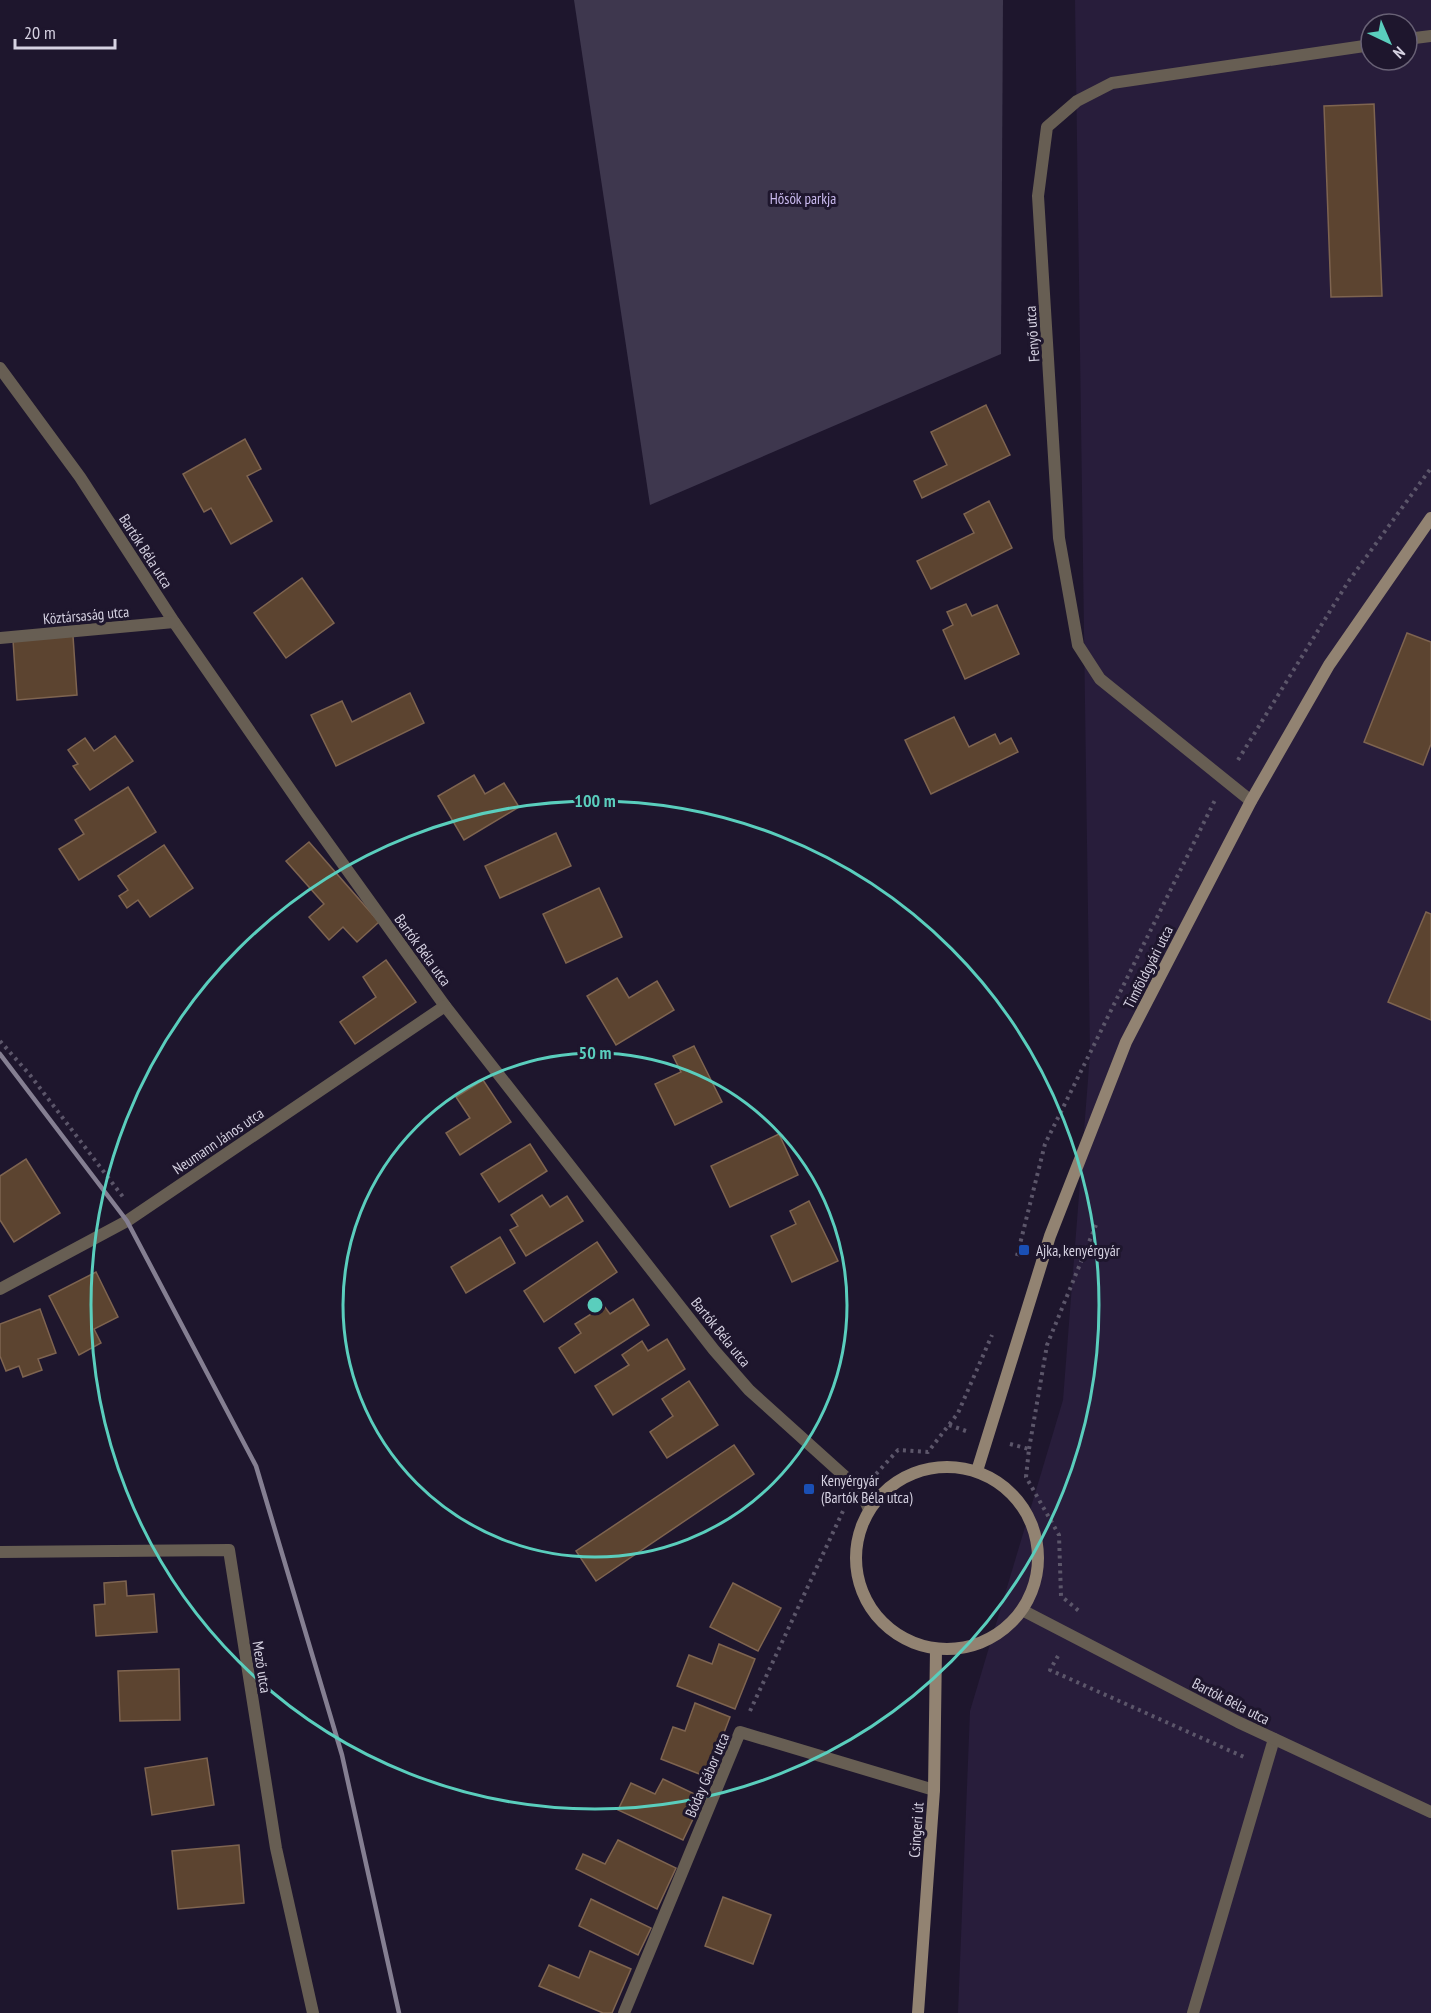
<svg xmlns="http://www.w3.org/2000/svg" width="1431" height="2013" font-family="'PT Sans Narrow',sans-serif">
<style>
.built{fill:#281d3b;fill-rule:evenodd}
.green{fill:#3e374e}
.building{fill:#5c4430;stroke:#7e6450;stroke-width:1.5}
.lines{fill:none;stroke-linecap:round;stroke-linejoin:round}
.path{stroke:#5c566a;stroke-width:4;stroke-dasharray:3 4.5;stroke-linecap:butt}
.service{stroke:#675e53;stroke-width:12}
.minor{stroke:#675e53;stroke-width:12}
.secondary{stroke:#928372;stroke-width:12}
.rail{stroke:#857f92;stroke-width:4.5}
.ring{fill:none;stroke:#5acebd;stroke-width:3}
.transit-dot{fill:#1a4fb4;stroke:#1e162d;stroke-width:2}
.labels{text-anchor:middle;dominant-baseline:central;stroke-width:6;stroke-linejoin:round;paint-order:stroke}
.park-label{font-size:15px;fill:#cabaef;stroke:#1e162d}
.street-label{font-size:15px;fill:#d6d2e2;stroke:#1e162d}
.poi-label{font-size:15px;fill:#d6d2e2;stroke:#1e162d;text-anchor:start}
.centre{fill:#5acebd;stroke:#1e162d;stroke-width:3}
.ring-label{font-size:18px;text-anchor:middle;font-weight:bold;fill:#5acebd;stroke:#1e162d;stroke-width:6;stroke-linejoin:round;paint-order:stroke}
</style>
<rect width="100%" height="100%" fill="#1e162d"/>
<path class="built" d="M1075,0H1431V2013H958L970,1711L1063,1400L1090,1054ZM1371,24H1407V60H1371Z"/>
<path class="green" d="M574,0H1003L1001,354L650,505Z"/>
<g class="building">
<path d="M1374,104L1382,296L1331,297L1324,106Z"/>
<path d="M986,405L1010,455L922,498L914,481L947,465L931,432Z"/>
<path d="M245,439L261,469L247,476L272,521L231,544L211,508L204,512L183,474Z"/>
<path d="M989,501L1012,548L931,589L917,561L974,533L964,514Z"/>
<path d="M302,578L334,623L286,658L254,613Z"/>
<path d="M966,604L972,616L997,605L1019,654L965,679L943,630L953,625L947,612Z"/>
<path d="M1407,633L1431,642V744L1423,765L1364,742Z"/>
<path d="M73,636L77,695L17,700L13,640Z"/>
<path d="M410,693L424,723L336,766L311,715L342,701L352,722Z"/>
<path d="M954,717L969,747L995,734L1000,744L1011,738L1018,752L931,794L905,740Z"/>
<path d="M115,736L133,761L90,790L73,766L78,764L68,750L85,738L94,751Z"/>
<path d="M474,775L485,794L504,783L519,807L464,840L438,796Z"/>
<path d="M128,787L156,832L79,880L59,849L84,834L75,820Z"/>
<path d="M556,833L571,866L500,898L485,866Z"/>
<path d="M309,842L379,922L357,942L343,927L329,940L309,917L324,904L286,861Z"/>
<path d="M164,845L193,888L150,917L138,900L127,908L119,896L128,890L118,876Z"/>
<path d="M599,888L622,937L566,963L543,914Z"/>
<path d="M1426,912L1431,914V1020L1388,1002Z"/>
<path d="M386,960L416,1002L355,1044L340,1022L376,997L363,977Z"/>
<path d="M617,978L629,998L657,981L674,1010L616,1045L587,996Z"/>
<path d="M694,1046L722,1102L675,1125L655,1084L681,1072L673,1056Z"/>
<path d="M483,1080L511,1122L460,1155L446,1133L470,1118L456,1097Z"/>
<path d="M779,1134L798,1175L730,1207L711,1166Z"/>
<path d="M530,1144L547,1171L499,1202L481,1174Z"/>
<path d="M26,1159L60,1213L14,1242L0,1220V1176Z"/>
<path d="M542,1195L550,1207L567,1196L583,1221L526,1256L510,1230L518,1226L511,1215Z"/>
<path d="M809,1201L838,1261L792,1282L771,1236L796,1224L790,1211Z"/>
<path d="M500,1237L515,1263L466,1293L451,1267Z"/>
<path d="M597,1242L617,1272L544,1322L524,1291Z"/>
<path d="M96,1272L118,1317L94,1329L101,1343L79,1355L49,1296Z"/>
<path d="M633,1299L649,1325L575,1373L559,1348L581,1333L575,1324L604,1306L610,1314Z"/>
<path d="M40,1309L56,1353L38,1359L42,1370L23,1377L19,1366L6,1371L0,1356V1324Z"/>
<path d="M667,1339L685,1369L613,1415L595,1386L629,1365L622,1355L642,1341L648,1351Z"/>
<path d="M689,1381L718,1425L667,1458L650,1432L673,1416L662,1399Z"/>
<path d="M734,1445L754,1474L596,1581L576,1551Z"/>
<path d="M126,1581L127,1596L154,1594L157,1632L96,1636L94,1605L105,1604L104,1583Z"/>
<path d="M733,1583L781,1608L758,1651L710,1627Z"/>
<path d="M719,1644L755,1659L735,1709L677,1686L689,1655L712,1664Z"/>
<path d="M179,1669L180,1720L120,1721L118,1671Z"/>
<path d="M695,1703L730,1717L707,1777L661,1759L673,1727L685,1731Z"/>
<path d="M207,1758L214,1805L152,1815L145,1768Z"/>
<path d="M663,1779L703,1798L683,1840L618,1810L631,1783L655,1794Z"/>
<path d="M618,1840L676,1868L657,1909L576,1869L583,1854L605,1864Z"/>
<path d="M239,1845L244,1903L178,1909L172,1851Z"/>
<path d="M723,1897L771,1915L753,1964L705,1946Z"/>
<path d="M591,1899L651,1928L638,1955L579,1926Z"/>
<path d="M590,1951L631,1969L612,2013H603L539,1986L549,1965L579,1978Z"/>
</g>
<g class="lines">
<g class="path">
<path d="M1238,760L1348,582L1431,468"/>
<path d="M0,1041L30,1075L123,1197"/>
<path d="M1017,1256L1045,1144L1215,800"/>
<path d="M949,1425L966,1431"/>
<path d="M1010,1444L1029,1449L1026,1477L1059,1535L1061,1596L1079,1611"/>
<path d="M1029,1449L1047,1345L1096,1225"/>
<path d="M876,1474L898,1450L928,1452L958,1413L992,1335"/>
<path d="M1058,1656L1050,1670L1244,1757"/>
<path d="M750,1711L843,1511"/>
</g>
<path class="service" d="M1193,2013L1274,1739"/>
<g class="minor">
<path d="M1407,39L1431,36"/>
<path d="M0,368L80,477L174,622L307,814L445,1006L714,1350L749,1390L861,1491L869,1510"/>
<path d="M0,638L174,622"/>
<path d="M1251,801L1100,679L1078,645L1059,538L1038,196L1047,127L1077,101L1112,83L1371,45"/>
<path d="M0,1289L127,1221L445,1006"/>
<path d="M0,1552L229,1550L276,1848L313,2013"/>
<path d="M1022,1610L1238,1722L1431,1812"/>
<path d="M624,2013L740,1732L934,1790"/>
</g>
<g class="secondary">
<circle cx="947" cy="1558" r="91"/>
<path d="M977,1471L1050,1236L1126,1042L1251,801L1329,665L1431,518"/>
<path d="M918,2013L934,1790L936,1649"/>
</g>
<path class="rail" d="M0,1054L127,1221L256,1466L342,1755L399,2013"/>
</g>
<g class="ring">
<circle cx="595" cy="1305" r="252"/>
<circle cx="595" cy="1305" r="504"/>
</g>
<g class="transit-dot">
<rect x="1018" y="1244" width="12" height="12" rx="3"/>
<rect x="803" y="1483" width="12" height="12" rx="3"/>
</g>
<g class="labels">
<g class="park-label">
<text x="803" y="198">Hősök parkja</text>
</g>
<g class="street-label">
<text transform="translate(1032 334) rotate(-94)">Fenyő utca</text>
<text transform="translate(146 551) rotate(57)">Bartók Béla utca</text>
<text transform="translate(86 615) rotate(-5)">Köztársaság utca</text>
<text transform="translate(423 950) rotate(54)">Bartók Béla utca</text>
<text transform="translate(1148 967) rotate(-63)">Timföldgyári utca</text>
<text transform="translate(218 1141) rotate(-34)">Neumann János utca</text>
<text transform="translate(721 1332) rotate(51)">Bartók Béla utca</text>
<text transform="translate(262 1667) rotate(81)">Mező utca</text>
<text transform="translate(1231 1701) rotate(27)">Bartók Béla utca</text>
<text transform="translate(707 1775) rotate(-67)">Bóday Gábor utca</text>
<text transform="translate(916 1830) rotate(-86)">Csingeri út</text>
</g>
<g class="poi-label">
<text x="1036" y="1250">Ajka, kenyérgyár</text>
<text x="821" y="1480">Kenyérgyár<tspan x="821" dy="17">(Bartók Béla utca)</tspan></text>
</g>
</g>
<circle cx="595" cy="1305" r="9" class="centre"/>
<g class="ring-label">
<text x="595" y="807">100 m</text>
<text x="595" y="1059">50 m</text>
</g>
<g transform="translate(1389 42) rotate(136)"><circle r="28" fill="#1e162d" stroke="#686175" stroke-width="1.5"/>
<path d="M0-4.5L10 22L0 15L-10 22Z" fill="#5acebd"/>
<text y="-9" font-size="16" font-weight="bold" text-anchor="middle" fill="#d6d2e2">N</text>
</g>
<path d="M15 39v9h100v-9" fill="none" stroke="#d6d2e2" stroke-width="3"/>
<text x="24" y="39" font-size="18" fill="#d6d2e2" stroke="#1e162d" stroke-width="4.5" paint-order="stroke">20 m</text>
</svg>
